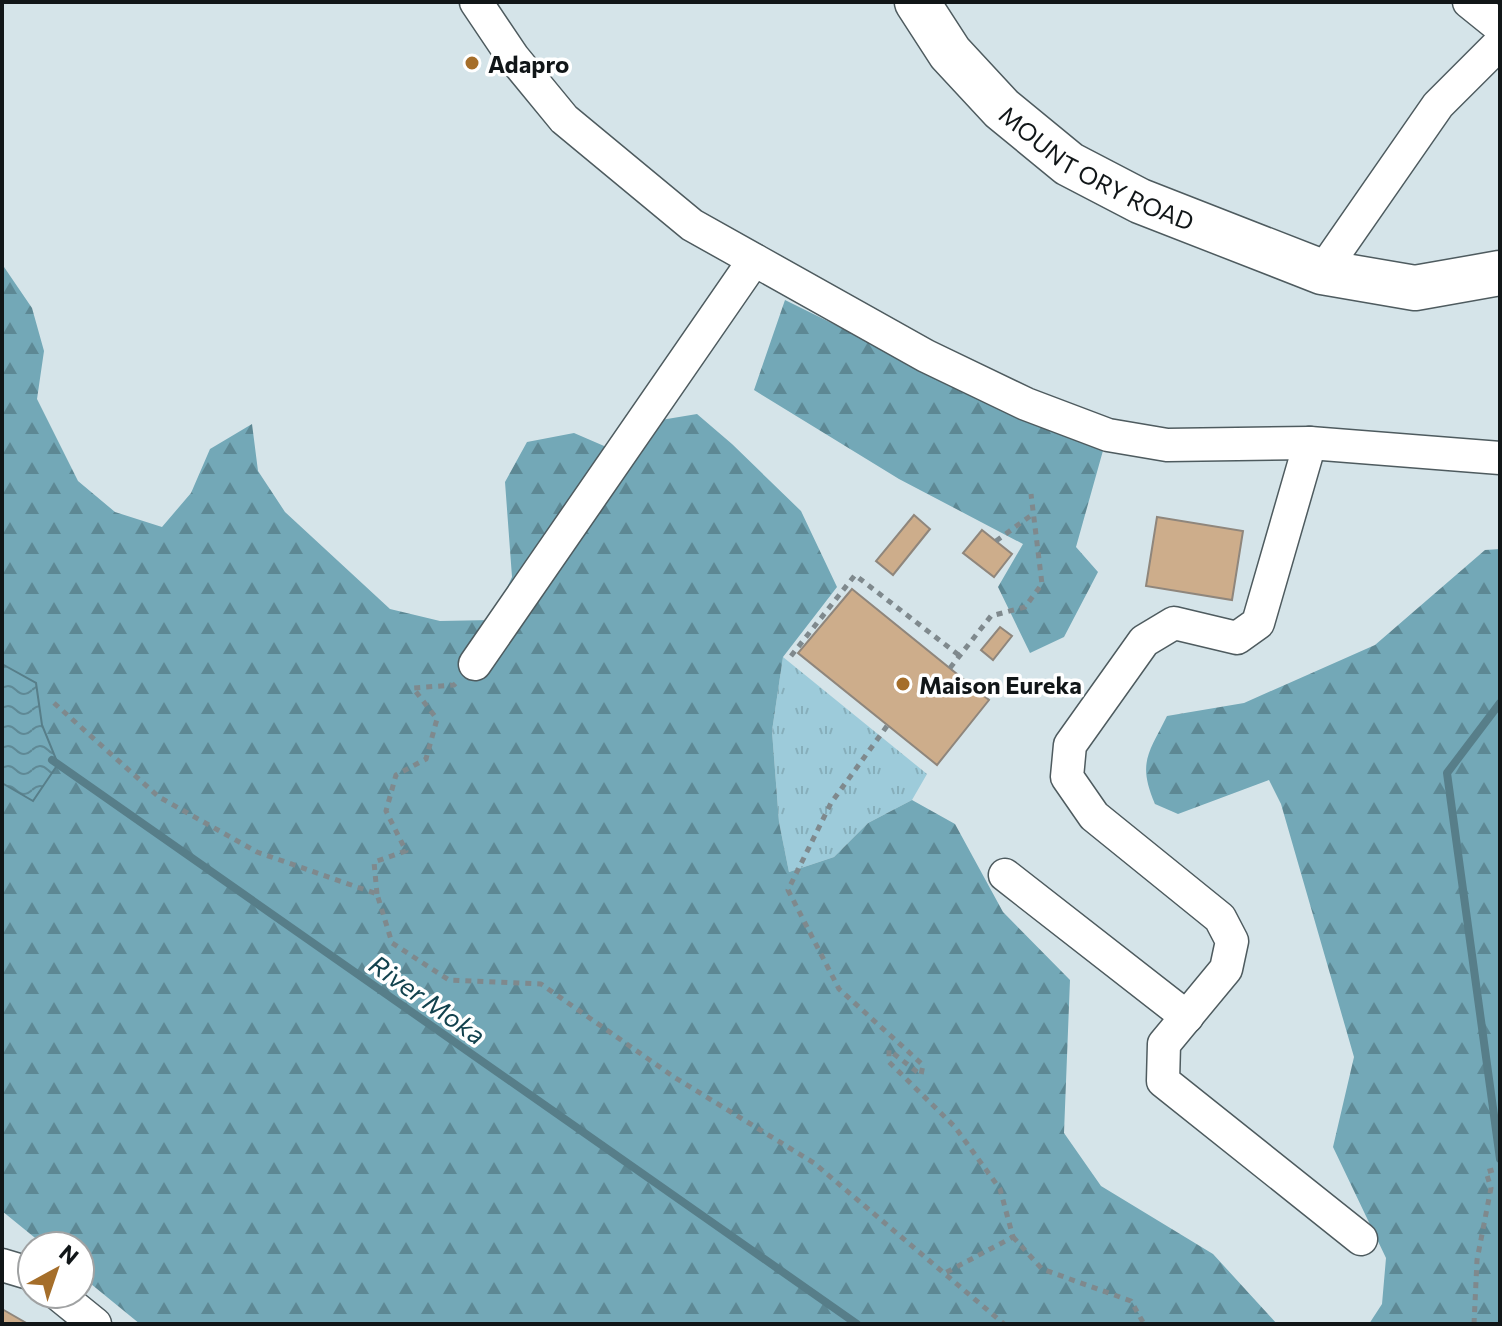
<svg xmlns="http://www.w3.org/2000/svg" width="1502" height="1326" font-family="Commissioner,sans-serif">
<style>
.grass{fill:url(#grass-tufts)}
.forest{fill:url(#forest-firs)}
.water{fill:url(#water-waves);stroke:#577e89;stroke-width:2}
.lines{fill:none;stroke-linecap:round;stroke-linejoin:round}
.stream{stroke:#577e89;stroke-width:8}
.building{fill:#cdad8b;stroke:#8f867c;stroke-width:2}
.street-casing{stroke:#4e5b5f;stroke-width:35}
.secondary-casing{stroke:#4e5b5f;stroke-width:47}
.path{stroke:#7f898d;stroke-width:5;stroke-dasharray:6 6;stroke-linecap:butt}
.street{stroke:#fff;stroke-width:32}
.secondary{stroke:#fff;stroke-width:44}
.poi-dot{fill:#a56e2a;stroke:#fff;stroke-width:3}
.labels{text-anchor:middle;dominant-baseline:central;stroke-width:7;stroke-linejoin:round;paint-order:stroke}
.poi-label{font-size:24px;font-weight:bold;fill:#111618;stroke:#fff;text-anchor:start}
.street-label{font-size:24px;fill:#111618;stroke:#fff}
.water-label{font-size:26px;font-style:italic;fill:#12424e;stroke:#fff}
</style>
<defs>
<pattern id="grass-tufts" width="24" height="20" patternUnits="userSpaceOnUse" patternTransform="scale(2)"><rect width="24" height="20" fill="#9dcbda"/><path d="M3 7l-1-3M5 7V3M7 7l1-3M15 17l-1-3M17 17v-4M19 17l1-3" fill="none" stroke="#86aeba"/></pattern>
<pattern id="forest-firs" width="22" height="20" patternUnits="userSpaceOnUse" patternTransform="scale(2)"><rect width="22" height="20" fill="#73a8b7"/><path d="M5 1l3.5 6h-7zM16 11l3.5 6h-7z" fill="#5d8894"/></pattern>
<pattern id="water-waves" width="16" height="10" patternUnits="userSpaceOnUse" patternTransform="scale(2)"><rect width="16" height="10" fill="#75aab9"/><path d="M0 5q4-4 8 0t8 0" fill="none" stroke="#5f8995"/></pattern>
</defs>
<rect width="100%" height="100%" fill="#d5e4e9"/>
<path class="grass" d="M783,657L927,774L912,800L868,823L834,857L789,872L779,822L772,731Z"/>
<g class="forest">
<path d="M2,264L32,308L44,351L37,399L78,481L115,512L162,527L191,493L210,449L252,424L258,471L285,512L390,609L440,621L492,620L512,577L505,482L527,442L574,433L618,452L649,422L697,414L732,444L801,511L837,587L783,657L772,731L779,822L789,872L834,857L868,823L912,800L955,824L1003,912L1070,980L1064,1133L1101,1186L1213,1254L1277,1324H140L80,1275V1246H45L2,1211Z"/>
<path d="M785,300L943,378L1104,447L1076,547L1098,572L1064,637L1030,653L998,587L1023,544L899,479L754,390Z"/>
<path d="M1500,549V1324H1369L1382,1304L1386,1258L1333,1147L1354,1057L1281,804L1269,780L1178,814L1155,804C1137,762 1149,753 1167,716L1244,703L1375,645L1485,550Z"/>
</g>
<path class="water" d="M2,664L36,683L42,725L58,764L33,801L2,783Z"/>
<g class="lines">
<g class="stream">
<path d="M1500,703L1447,773L1500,1159"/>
<path d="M52,760L857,1324"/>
</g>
</g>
<g class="building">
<path d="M914,515L930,529L893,575L876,561Z"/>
<path d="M1157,517L1243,531L1232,600L1146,586Z"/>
<path d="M982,530L1012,554L994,577L963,553Z"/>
<path d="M852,589L989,700L937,765L798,653Z"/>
<path d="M1000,627L1012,636L993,660L981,650Z"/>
<path d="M2,1309L28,1324H2Z"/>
</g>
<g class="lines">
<g class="street-casing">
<g id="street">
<path d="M476,2L513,57L564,119L692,225L926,356L1026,404L1108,435L1167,445L1310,443L1500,458"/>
<path d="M1469,2L1500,27"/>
<path d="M1322,272L1438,105L1500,43"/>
<path d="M1310,443L1258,623L1237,638L1174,623L1144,641L1070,745L1067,777L1094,816L1220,918L1232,941L1226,969L1164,1044L1163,1081L1361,1239"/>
<path d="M475,664L754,260"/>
<path d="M1005,875L1187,1017"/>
<path d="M2,1265L32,1274"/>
<path d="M58,1294L95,1324"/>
</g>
</g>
<g class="secondary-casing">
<g id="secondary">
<path id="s1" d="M917,2L950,53L1002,109L1069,164L1140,201L1322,272L1415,288L1500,273"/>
</g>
</g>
<g class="path">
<path d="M996,541L1033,514"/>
<path d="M791,656L855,575L960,656"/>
<path d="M950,668L991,616L1025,607L1042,584L1031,494"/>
<path d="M54,703L159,797L257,852L377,894L392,943L449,980L541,984L674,1077L814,1163L1004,1324"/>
<path d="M887,726L831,803L788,890L839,989L923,1065L921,1075L889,1050V1062L955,1127L1000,1189L1013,1237L945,1273"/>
<path d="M377,894L374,862L406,851L386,811L396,775L426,759L437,719L413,688L454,685L456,683"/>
<path d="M1013,1237L1042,1269L1131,1301L1144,1324"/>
<path d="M1474,1324L1477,1260L1491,1188L1486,1172L1500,1168"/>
</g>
<use href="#street" class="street"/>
<use href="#secondary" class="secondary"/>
</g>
<g class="poi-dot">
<circle cx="472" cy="63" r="8"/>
<circle cx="903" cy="684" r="8"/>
</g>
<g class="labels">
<g class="poi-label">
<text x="488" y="63">Adapro</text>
<text x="919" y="684">Maison Eureka</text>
</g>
<g class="street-label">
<text stroke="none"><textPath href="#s1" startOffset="250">MOUNT ORY ROAD</textPath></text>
</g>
<g class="water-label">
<text transform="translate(428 999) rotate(35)">River Moka</text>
</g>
</g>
<rect width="1502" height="1326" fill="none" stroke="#111618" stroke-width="8"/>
<g transform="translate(56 1270) rotate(40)"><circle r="38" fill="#ffffff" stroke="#a0a2a3" stroke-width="2"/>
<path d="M0-6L14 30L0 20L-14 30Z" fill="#a56e2a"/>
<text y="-12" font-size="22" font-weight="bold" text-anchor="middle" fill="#111618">N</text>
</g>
</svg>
